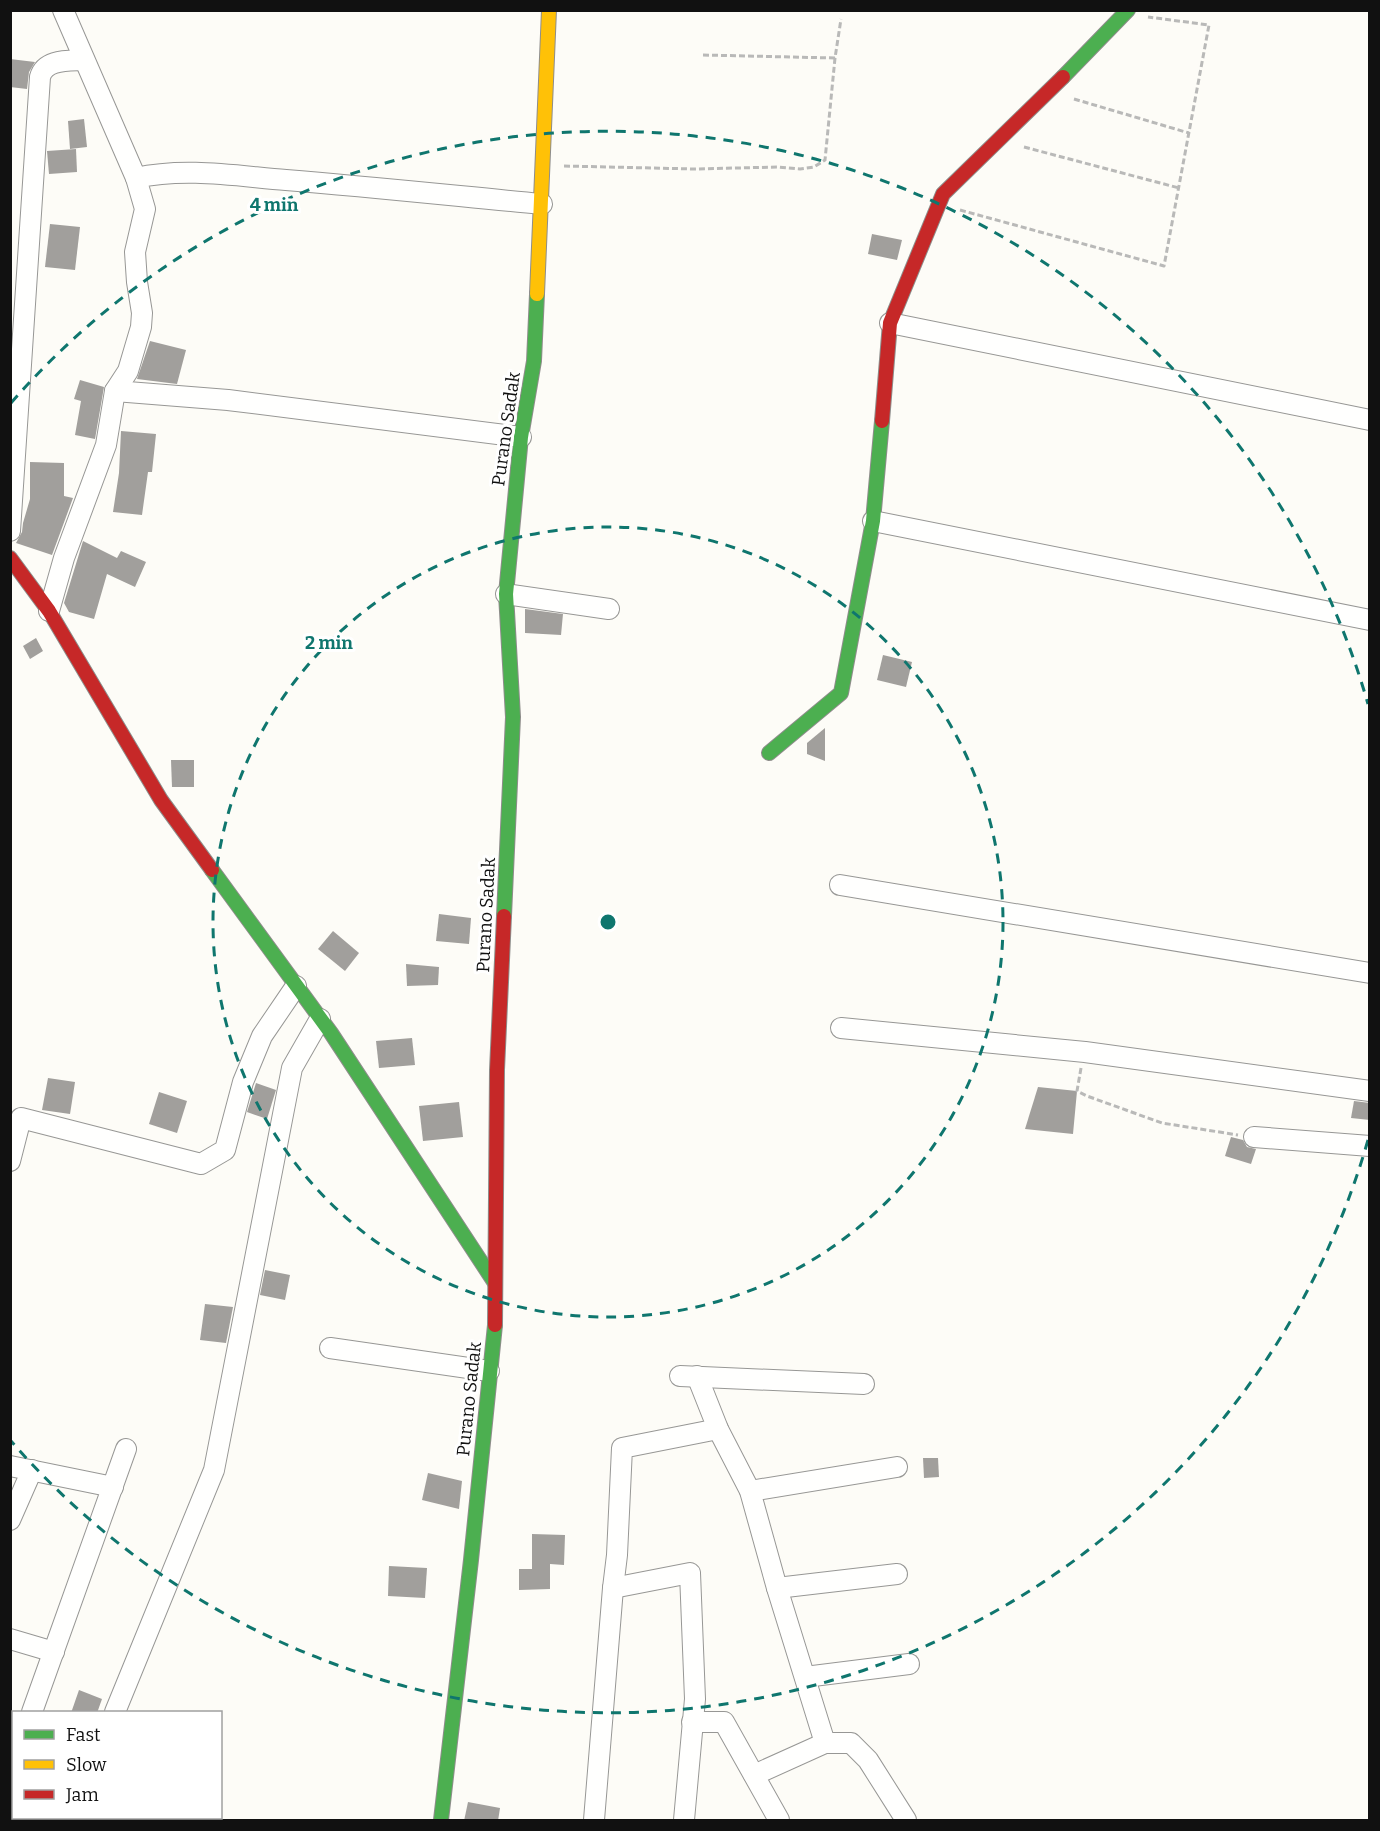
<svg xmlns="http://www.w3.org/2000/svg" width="1380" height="1831" font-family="Bitter,serif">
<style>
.building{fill:#a19f9c}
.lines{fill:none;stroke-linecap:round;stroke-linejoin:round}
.street-casing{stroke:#979795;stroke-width:22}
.fast-casing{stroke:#8e8d8b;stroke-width:16}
.slow-casing{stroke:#8e8d8b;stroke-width:16}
.jam-casing{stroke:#8e8d8b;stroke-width:16}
.path{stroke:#b9b9b8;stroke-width:3;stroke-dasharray:6 3;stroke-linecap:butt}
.street{stroke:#fffffe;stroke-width:20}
.fast{stroke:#4caf50;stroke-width:14}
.slow{stroke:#ffc107;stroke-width:14}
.jam{stroke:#c62828;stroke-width:14}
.ring{fill:none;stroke:#0f766e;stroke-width:3;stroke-dasharray:10 8}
.labels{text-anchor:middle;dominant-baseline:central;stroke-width:6;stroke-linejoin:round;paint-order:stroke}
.street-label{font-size:18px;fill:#111;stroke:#fff}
.centre{fill:#0f766e;stroke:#fff;stroke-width:3}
.ring-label{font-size:18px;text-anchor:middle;font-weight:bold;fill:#0f766e;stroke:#fff;stroke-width:6;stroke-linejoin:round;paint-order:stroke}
</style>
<rect width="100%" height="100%" fill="#fdfcf7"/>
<g class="building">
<path d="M10,59L35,62L29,72L27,89L10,87Z"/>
<path d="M84,119L87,147L70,149L68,121Z"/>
<path d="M76,149L77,172L49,174L47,151Z"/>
<path d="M50,224L80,227L75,270L45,267Z"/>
<path d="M872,234L902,240L897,260L868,254Z"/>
<path d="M150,341L186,350L177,384L137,379Z"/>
<path d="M80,380L104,387L95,439L75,435L81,401L74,399Z"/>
<path d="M121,431L156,434L152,472H148L142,515L113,512L119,473Z"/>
<path d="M30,462L64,463V496L73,498L52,555L16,543L22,532L23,523L30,499Z"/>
<path d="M83,541L117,558L121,551L146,562L135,587L107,574L94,619L69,612L64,603Z"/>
<path d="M525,609L563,614L561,635L525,633Z"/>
<path d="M36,638L43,651L30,659L23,646Z"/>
<path d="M883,655L912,662L906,687L877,680Z"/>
<path d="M825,728V761L807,754V743Z"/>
<path d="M171,760H194V787H172Z"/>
<path d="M439,914L471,918L469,944L436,941Z"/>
<path d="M333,931L359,953L345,971L318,949Z"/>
<path d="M406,964L439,967L438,985L407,986Z"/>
<path d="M412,1038L415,1065L379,1068L376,1041Z"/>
<path d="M48,1078L75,1082L70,1114L42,1110Z"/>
<path d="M256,1083L276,1090L267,1119L247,1112Z"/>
<path d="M1038,1087L1077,1091L1073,1134L1025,1129Z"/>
<path d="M159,1092L187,1101L177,1133L149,1124Z"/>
<path d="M1354,1101L1370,1103V1120L1351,1118Z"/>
<path d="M459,1102L463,1137L423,1141L419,1106Z"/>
<path d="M1231,1137L1243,1140L1247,1147L1256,1149L1251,1164L1225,1156Z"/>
<path d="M265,1270L290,1275L285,1300L260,1295Z"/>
<path d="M205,1304L233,1307L226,1343L200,1340Z"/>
<path d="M923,1458H938L939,1477L924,1478Z"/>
<path d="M428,1473L462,1481L459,1509L422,1500Z"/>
<path d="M532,1534L565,1535L564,1565L550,1564V1589L519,1590V1569H532Z"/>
<path d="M389,1566L427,1568L425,1598L388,1596Z"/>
<path d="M79,1690L102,1699L97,1713H71Z"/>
<path d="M468,1802L500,1808L498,1821H464Z"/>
</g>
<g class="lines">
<g class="street-casing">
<g id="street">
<path d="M63,10L136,178"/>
<path d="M890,323L1370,420"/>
<path d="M115,391L228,400L521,437"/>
<path d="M873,521L1370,620"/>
<path d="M10,531L40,77C45,59 68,61 84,60"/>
<path d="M506,594L609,609"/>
<path d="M49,611L64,558L106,445L115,391L128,371L141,327L142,313L137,282L135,252L145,209L136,178C185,167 236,176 286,180C372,187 457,196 542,204"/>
<path d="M840,885L1370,973"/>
<path d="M841,1028L1085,1052L1370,1091"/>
<path d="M1254,1137L1370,1146"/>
<path d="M10,1161L21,1118L201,1164L225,1150L243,1082L262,1036L296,986"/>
<path d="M330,1348L489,1371"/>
<path d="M680,1376L864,1384"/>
<path d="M697,1376L718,1429L750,1491L777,1588L825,1743"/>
<path d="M10,1466L113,1487"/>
<path d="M750,1491L897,1467"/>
<path d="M10,1520L32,1470"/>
<path d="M613,1588L690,1573L695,1699L684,1820"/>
<path d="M777,1588L897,1574"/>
<path d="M10,1639L54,1652"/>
<path d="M805,1677L909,1664"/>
<path d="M32,1712L126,1449"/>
<path d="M115,1712L214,1470L292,1068L320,1019"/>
<path d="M692,1722H724L779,1820"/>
<path d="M10,1773L14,1764"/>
<path d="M754,1775L825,1743H851L868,1760L906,1820"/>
<path d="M71,1820L72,1818"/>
<path d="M594,1820L613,1588L617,1555L622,1448L718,1429"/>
</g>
</g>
<g class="fast-casing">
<g id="fast">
<path d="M1063,77L1128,10"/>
<path d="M769,753L841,693L873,521L882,421"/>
<path d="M212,870L331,1033L495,1283"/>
<path d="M504,916L513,717L506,594L521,437L534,361L537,294"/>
<path d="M441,1820L471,1560L495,1325"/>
</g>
</g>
<g class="slow-casing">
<path id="slow" d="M537,294L549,10"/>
</g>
<g class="jam-casing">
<g id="jam">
<path d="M882,421L890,323L943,194L1063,77"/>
<path d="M10,558L49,611L161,800L212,870"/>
<path d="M495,1325L497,1070L504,916"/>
</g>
</g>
<g class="path">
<path d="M703,55L835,58"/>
<path d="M1074,99L1189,133"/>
<path d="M1024,147L1179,188"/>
<path d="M564,166L695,169L778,167L800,169L814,167L825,160L835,58L841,19"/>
<path d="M960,210L1164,266L1209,25L1148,17"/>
<path d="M1081,1068L1077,1091L1087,1096L1162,1123L1238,1135"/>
</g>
<use href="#street" class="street"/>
<use href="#fast" class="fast"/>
<use href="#slow" class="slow"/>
<use href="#jam" class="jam"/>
</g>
<g class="ring">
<circle cx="608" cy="922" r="395"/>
<path d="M1368 1140A791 791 0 0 1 11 1441M11 403A791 791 0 0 1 1368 704"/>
</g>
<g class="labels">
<g class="street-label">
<text transform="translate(506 429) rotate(-82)">Purano Sadak</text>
<text transform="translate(486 915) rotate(-87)">Purano Sadak</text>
<text transform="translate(469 1399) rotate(-84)">Purano Sadak</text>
</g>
</g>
<circle cx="608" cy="922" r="9" class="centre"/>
<g class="ring-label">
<text x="274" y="211">4 min</text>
<text x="329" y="649">2 min</text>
</g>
<rect width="1380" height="1831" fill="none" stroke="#111111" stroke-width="24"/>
<rect x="12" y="1711" width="210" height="108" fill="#ffffff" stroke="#a0a0a0" stroke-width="1.5"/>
<rect x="24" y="1730" width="30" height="9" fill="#4caf50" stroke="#a0a0a0" stroke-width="1.5"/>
<text x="66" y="1741" font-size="18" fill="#111111">Fast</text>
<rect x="24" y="1760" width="30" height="9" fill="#ffc107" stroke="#a0a0a0" stroke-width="1.5"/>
<text x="66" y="1771" font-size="18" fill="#111111">Slow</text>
<rect x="24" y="1790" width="30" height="9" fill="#c62828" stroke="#a0a0a0" stroke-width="1.5"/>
<text x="66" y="1801" font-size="18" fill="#111111">Jam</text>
</svg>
